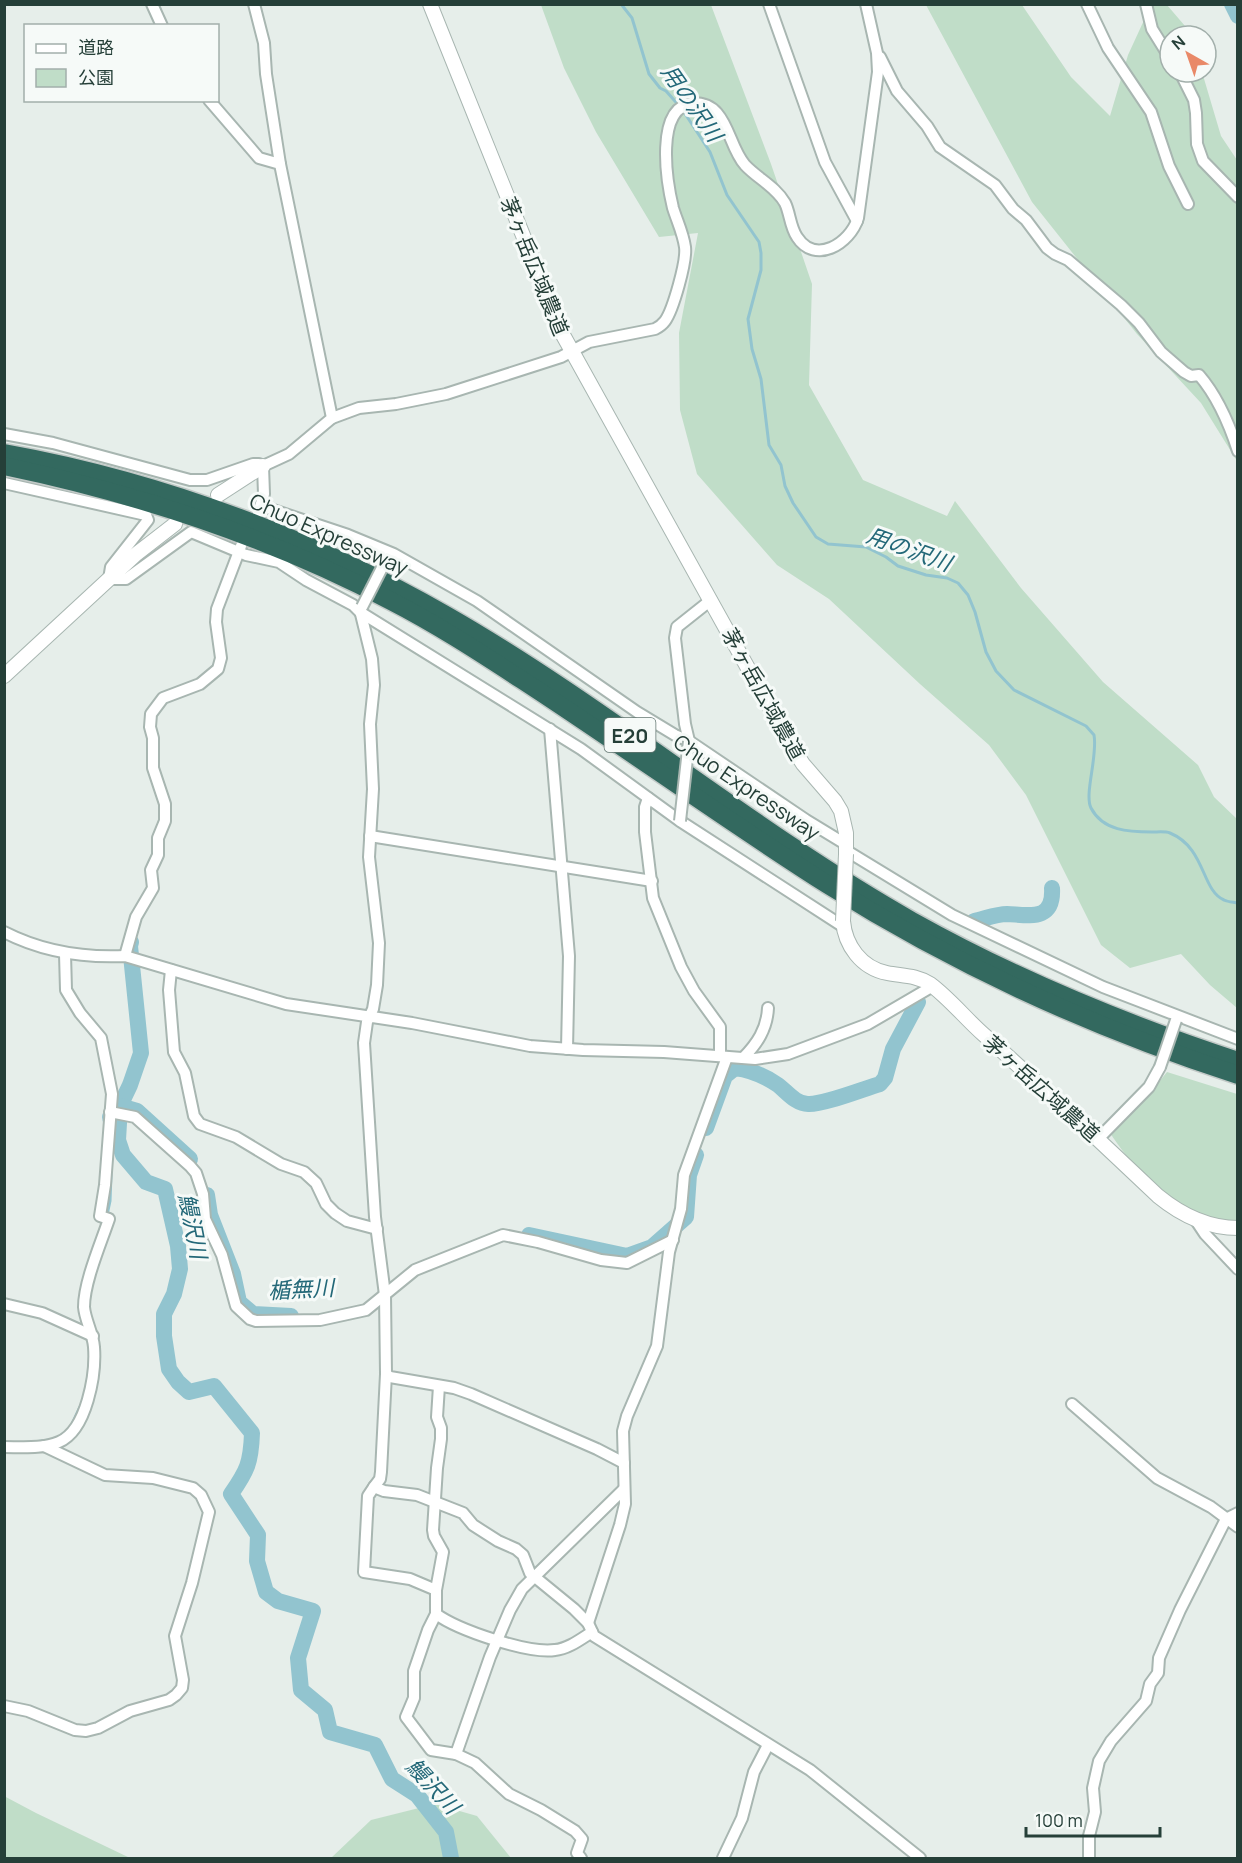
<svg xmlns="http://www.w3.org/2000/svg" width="1242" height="1863" font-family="Manrope,'Noto Sans JP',sans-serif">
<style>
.green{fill:#c0ddc8}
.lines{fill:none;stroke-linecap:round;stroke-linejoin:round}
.stream{stroke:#92c4cf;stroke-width:3}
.river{stroke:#92c4cf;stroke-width:16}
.minor-casing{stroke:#a8b6b1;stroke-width:14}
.tertiary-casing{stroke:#a8b6b1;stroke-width:16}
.motorway-casing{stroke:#c2c9c7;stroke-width:21}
.minor{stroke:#fff;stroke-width:10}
.tertiary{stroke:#fff;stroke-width:14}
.motorway{stroke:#33695f;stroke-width:18}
.minor-bridge-casing{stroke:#a8b6b1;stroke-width:14;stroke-linecap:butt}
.tertiary-bridge-casing{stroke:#a8b6b1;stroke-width:16;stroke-linecap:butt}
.minor-bridge{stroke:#fff;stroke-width:10}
.tertiary-bridge{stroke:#fff;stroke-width:14}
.labels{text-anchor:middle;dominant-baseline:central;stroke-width:6;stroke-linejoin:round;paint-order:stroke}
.shield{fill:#f6faf8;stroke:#647772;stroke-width:1.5}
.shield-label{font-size:20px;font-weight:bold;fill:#253f38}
.street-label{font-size:21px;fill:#253f38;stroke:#f6faf8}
.water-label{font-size:22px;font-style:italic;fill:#236878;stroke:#f6faf8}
</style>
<rect width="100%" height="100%" fill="#e6eeea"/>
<g class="green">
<path d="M541,5H711L771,164L812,284L809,385L863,480L947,516L955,501L1021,588L1103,682L1198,765L1214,797L1237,819V1008L1210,985L1181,954L1130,968L1101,945L1026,795L989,745L920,684L829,599L777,565L697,474L680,410L679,333L698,233L659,237L596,132L564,68Z"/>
<path d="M926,5H1022L1071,77L1110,116L1128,55L1151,5H1167L1191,33L1192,36H1170V72H1202L1221,136L1237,160V461L1201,403L1137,334L1032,202Z"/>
<path d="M1167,1072L1237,1094V1223C1224,1221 1209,1219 1196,1214C1163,1201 1129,1162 1110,1133L1142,1103Z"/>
<path d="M4,1796L36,1813L130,1858H5Z"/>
<path d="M435,1804L477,1816L511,1858H331L371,1820Z"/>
</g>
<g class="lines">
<g class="stream">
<path d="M621,4L632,18L649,74L660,88L666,91L682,109L699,135L710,152L727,195L759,242L761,253V270L748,319L752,349L761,379L769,445L781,465L785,486L793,503L816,537L828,544L866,547L886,557L898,566L926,575L947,578L958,583L968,595L975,612L986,652L996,671L1014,690L1086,726L1094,735C1098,756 1084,794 1091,808C1103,831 1129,832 1152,832C1158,832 1165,831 1170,833C1206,848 1201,890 1224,900C1228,902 1233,902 1238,903"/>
<path d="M106,1125C103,1119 102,1115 107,1110"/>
<path d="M107,1215L110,1201L111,1174"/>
<path d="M73,1422L80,1407"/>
<path d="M35,1442L49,1440"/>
</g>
<g class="river">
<path d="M1232,4L1238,16"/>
<path d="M974,921C984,919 996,914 1007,914C1029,915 1054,922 1052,888"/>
<path d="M131,942L130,946L141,1053L130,1085L120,1106L118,1140L123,1155L146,1182L165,1189L178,1246L180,1269L174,1294L164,1314V1336L169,1369L178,1382L189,1392L214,1386L252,1433C251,1463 247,1471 231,1494L258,1535L257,1561L266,1592L278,1601L313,1611L298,1658L301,1690L325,1710L330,1732L375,1745L392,1779L417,1795L446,1832L451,1858"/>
<path d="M120,1106L137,1111L190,1159"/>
<path d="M706,1128L725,1076L735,1068C751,1070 765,1076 778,1085C787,1092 796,1104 808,1104C823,1105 863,1089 880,1084L885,1078L893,1049L918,1002"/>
<path d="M207,1195L210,1215L233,1274L239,1302L253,1314L291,1316"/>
<path d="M529,1235L627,1256L652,1247L686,1217L689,1175L696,1155"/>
</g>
<g class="minor-casing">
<g id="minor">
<path d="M152,4L162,26"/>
<path d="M254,4L264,43L266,74L280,164"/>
<path d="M769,4L825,162L857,221"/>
<path d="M1087,4L1108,48L1151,112L1169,166L1188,204"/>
<path d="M1146,4L1152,29L1170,58"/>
<path d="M880,57L897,91L927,126L940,147L995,185L1013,209L1026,220L1047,248L1055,254L1068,260L1121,305L1139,323L1161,352L1184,372L1191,376L1199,375C1218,397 1229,423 1238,451"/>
<path d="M1180,72L1194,100L1196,113L1197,144L1203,161L1238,197"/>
<path d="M332,418L359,408L396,404L446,394L561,357L589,342L655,329C659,327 662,325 665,321C673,310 687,261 685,247C683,233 677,221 673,208C667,183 654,107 693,103C702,103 711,106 717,113C730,128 732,150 745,165C757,178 776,187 785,203C790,213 790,227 797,237C815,265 850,244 858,218L878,72L877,53L866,4"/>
<path d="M4,434L53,443L190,480H207L253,464H259L263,466L289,454L332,418L280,164L259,158L209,100"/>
<path d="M4,483L146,515L148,520L111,567L109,579H126L191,532L246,555L279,562L306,580L353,605L360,612L581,749L680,821L844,927"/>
<path d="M262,504L273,510L348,535L394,554L477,601L637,712L675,735L689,741L806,820L847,845"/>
<path d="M258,513L264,494L263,466"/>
<path d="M360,610L372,659L374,685L370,724L373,789L369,857L379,943L377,985L373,1009L367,1022L364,1043L375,1217L385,1295L386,1374L390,1377L454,1388L471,1394L597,1449L624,1463"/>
<path d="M550,729L569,956L567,1049"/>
<path d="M689,741L685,724L675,638L677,627L711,600"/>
<path d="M648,798L645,807V832L653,898L681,967L694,991L720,1027V1056"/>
<path d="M370,836L652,881"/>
<path d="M847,851L952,915L1103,987L1238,1039"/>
<path d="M4,932C43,952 83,958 125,956L286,1004L412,1023L530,1046L583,1050L664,1052L755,1059L788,1054L868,1024L933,986"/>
<path d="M125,956L136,917L153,888L151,870L158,855V838L165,821V804L153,768V738L150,727L151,714L163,698L200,684L218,669L221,658L216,622L217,609L241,546"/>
<path d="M171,970L169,990L174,1052L185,1073L194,1116L200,1124L236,1137L281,1164L304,1172L316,1183L326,1204L335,1213L347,1221L377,1229"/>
<path d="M743,1058C757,1044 767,1029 768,1008"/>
<path d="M110,1112L135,1117L190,1166L196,1173L203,1194L205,1219L222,1255L236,1306L250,1319L256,1321L320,1320L366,1310L415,1270L503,1235L538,1242L601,1260L627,1263L673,1240"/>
<path d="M1098,1139L1149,1087L1160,1067"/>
<path d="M1195,1219L1205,1234L1238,1269"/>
<path d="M4,1304L42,1313L93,1336"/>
<path d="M439,1386L437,1417L441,1428V1439L437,1468L433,1530L434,1536L443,1552L436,1590V1614L428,1630L414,1671V1698L406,1717L431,1750L456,1754L490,1657L510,1610L522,1589L624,1489"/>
<path d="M1072,1404L1157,1478L1211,1507L1238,1527"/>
<path d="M4,1447C22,1447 43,1449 59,1442C87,1430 96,1374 94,1347C93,1333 85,1320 84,1307C84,1282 101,1243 109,1219L100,1216L105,1185L112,1094L101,1038L80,1013L66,990L65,954"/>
<path d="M374,1487L380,1479L381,1472L386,1374"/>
<path d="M436,1590L410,1579L364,1572L368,1496L374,1487L384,1491L417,1495L463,1513L473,1525L498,1541L516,1549L523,1555L530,1573L574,1609L588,1623L594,1636L810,1770L920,1858"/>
<path d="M436,1614C458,1630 528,1654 555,1650C568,1649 581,1639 592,1632"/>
<path d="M588,1623L620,1525L625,1504L623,1431L627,1416L657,1346L669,1252L681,1209L684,1175L727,1057"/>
<path d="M4,1706L28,1711L75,1730L86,1731L98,1728L130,1711L169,1700L176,1695L182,1688L183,1680L175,1636L192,1583L209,1512L201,1495L193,1488L153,1478L105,1475L44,1446"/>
<path d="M456,1754L475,1763L509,1794L541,1810L575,1831L582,1839L577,1853L581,1858"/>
<path d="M723,1858L742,1818L754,1772L768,1745"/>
<path d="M1089,1858V1836L1095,1812L1093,1788L1099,1761L1111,1741L1146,1701L1150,1684L1158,1673L1159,1658L1180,1610L1226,1519L1238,1513"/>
</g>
</g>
<g class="tertiary-casing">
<g id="tertiary">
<path d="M430,4L563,335L789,742L803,764L835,801L841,811L846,833V854"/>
<path d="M218,495L263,466"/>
<path d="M4,676L135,555L175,524"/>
<path d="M843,921C845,945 861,968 887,973C902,976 916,975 930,984C949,998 966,1019 983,1034C1043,1087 1100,1141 1158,1196C1180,1214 1208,1228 1238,1228"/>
</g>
</g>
<g class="motorway-casing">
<g id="motorway">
<path d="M4,453C160,481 309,537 446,615C607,707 751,830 912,921C1016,979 1125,1024 1238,1061"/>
<path d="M4,466C139,494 269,537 391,601C436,624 479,652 522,680C625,747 724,819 828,885C957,966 1093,1028 1238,1075"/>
</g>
</g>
<use href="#minor" class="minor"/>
<use href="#tertiary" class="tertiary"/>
<use href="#motorway" class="motorway"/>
<g class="minor-bridge-casing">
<g id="minor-bridge">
<path d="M362,607L387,558"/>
<path d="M680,821L689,741"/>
<path d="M1160,1067L1176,1020"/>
</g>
</g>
<g class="tertiary-bridge-casing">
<path id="tertiary-bridge" d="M843,921L846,854"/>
</g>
<use href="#minor-bridge" class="minor-bridge"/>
<use href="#tertiary-bridge" class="tertiary-bridge"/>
</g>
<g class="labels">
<rect class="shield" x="604.5" y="718" width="51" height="34" rx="4.5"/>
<g class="shield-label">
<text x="630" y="735">E20</text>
</g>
<g class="street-label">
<text transform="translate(535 266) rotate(68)">茅ヶ岳広域農道</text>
<text transform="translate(329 534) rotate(24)">Chuo Expressway</text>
<text transform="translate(764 694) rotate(61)">茅ヶ岳広域農道</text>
<text transform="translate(747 787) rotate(34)">Chuo Expressway</text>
<text transform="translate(1042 1088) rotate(42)">茅ヶ岳広域農道</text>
</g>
<g class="water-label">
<text transform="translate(692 103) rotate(55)">用の沢川</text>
<text transform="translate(909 549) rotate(20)">用の沢川</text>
<text transform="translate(193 1226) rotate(79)">鰻沢川</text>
<text transform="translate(301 1289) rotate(-3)">楯無川</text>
<text transform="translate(433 1786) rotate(47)">鰻沢川</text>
</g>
</g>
<rect width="1242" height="1863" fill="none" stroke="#253f38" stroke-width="12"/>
<rect x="24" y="24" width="195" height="78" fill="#f6faf8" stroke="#a2afab" stroke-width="1.5"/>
<rect x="36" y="44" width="30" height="9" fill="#ffffff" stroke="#a2afab" stroke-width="1.5"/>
<text x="78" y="54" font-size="18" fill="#253f38">道路</text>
<rect x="36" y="69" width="30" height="18" fill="#c0ddc8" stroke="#a2afab" stroke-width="1.5"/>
<text x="78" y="84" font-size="18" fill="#253f38">公園</text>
<g transform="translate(1188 54) rotate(320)"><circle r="28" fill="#f6faf8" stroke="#a2afab" stroke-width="1.5"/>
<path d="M0-4.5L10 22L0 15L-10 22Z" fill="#e98968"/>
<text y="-9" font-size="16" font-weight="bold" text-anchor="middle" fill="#253f38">N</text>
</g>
<path d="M1026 1827v9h134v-9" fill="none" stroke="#253f38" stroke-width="3"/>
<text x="1035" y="1827" font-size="18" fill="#253f38" stroke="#f6faf8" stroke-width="4.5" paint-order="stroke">100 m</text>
</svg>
